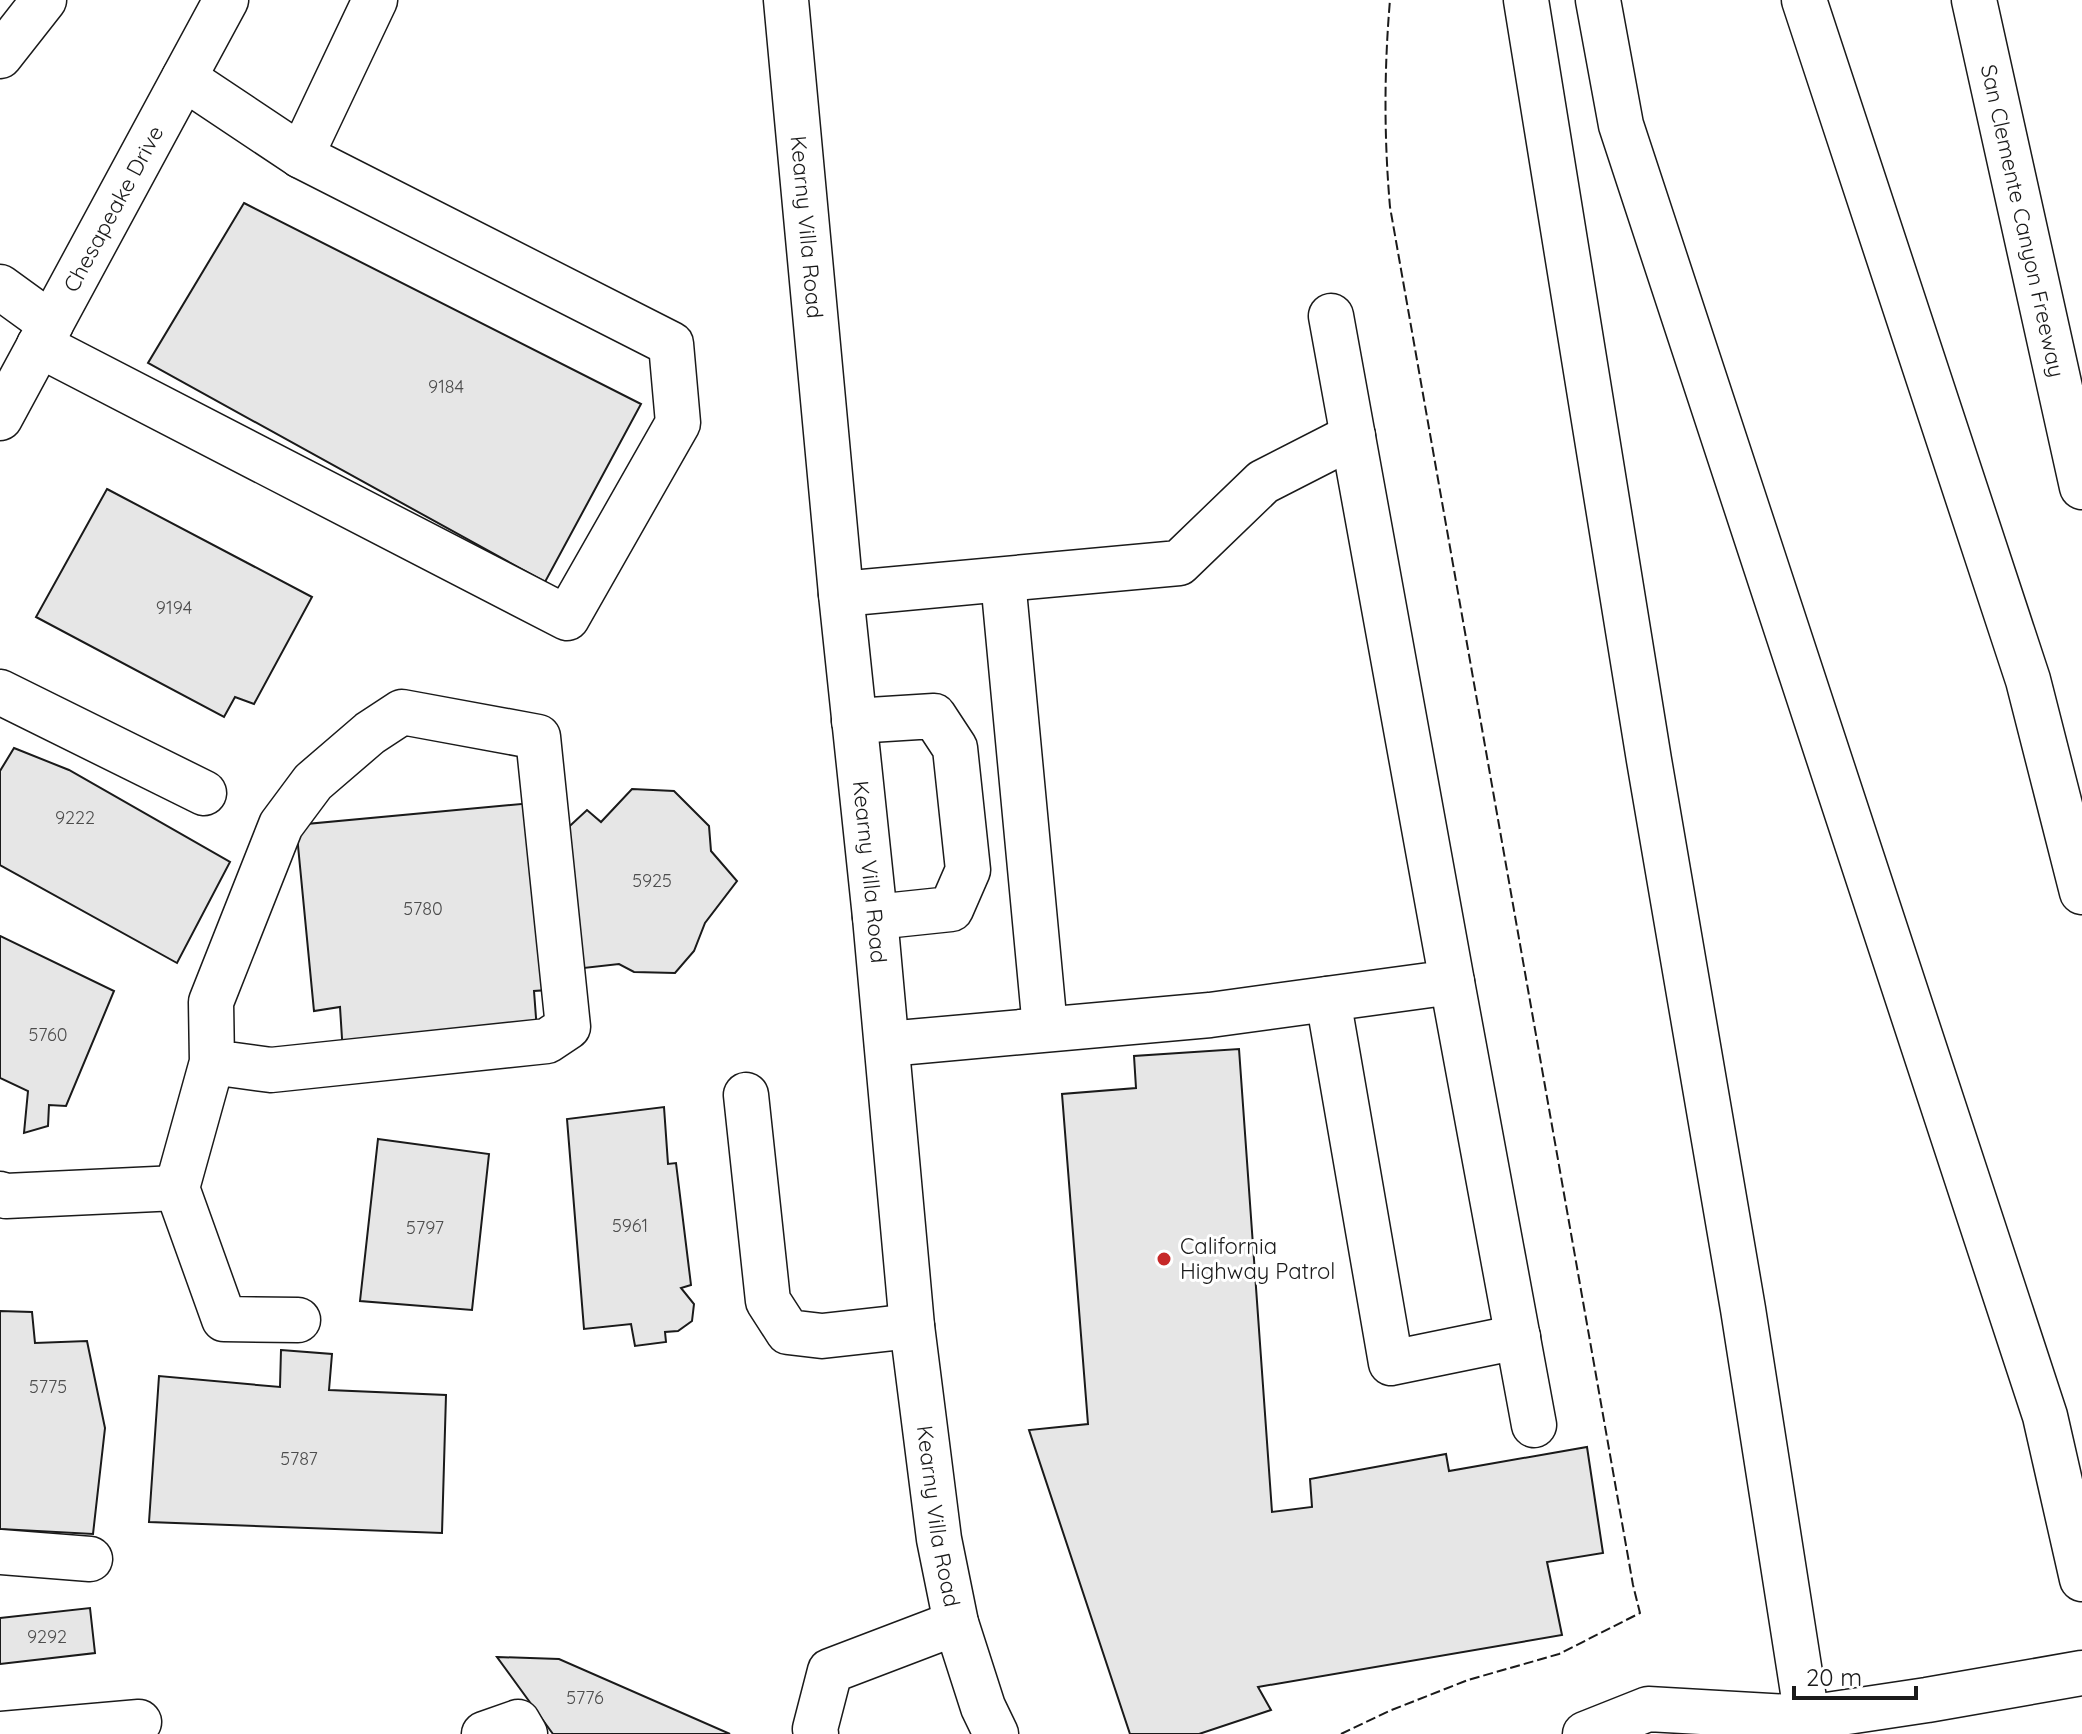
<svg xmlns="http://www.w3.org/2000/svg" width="2082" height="1734" font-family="Quicksand,sans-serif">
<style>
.building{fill:#e6e6e6;stroke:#1a1a1a;stroke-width:2}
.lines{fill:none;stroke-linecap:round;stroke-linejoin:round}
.minor-casing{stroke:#1a1a1a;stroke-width:47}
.major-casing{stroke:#1a1a1a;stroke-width:47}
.highway-casing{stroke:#1a1a1a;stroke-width:47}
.minor{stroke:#fff;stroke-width:44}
.major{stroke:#fff;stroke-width:44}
.highway{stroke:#fff;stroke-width:44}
.fence{stroke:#1a1a1a;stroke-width:2;stroke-dasharray:10 4;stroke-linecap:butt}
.poi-dot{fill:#c62828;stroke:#fff;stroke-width:3}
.labels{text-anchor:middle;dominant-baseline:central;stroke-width:6;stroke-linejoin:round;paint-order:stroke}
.number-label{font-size:18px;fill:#4d4d4d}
.street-label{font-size:22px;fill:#1a1a1a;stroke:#fff}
.poi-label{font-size:22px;fill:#1a1a1a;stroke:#fff;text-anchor:start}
</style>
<rect width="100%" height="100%" fill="#fff"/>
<g class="building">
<path d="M244,203L641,404L545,582L148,363Z"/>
<path d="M107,489L312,597L254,704L235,697L224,717L36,617Z"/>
<path d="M14,748L69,770L230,862L177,963L0,865V771Z"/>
<path d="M632,789L674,791L709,826L711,851L737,881L705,923L694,951L675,973L634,972L619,964L575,969L559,836L587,810L601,822Z"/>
<path d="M532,803L548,990L534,991L537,1031L343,1054L340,1007L314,1011L296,825Z"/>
<path d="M0,936L114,991L66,1106L49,1105L48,1126L24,1133L28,1091L0,1078Z"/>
<path d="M1239,1049L1272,1512L1312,1507L1310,1479L1446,1454L1449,1471L1587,1447L1603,1553L1547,1562L1562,1635L1258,1687L1271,1710L1199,1734H1130L1029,1430L1088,1424L1062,1094L1136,1088L1134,1056Z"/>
<path d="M664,1107L668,1164L676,1163L691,1285L681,1288L694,1304L692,1321L678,1331L665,1332L666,1342L635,1346L631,1324L584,1329L567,1119Z"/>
<path d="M378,1139L489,1154L472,1310L360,1301Z"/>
<path d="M0,1311L32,1312L35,1343L87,1341L105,1428L93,1534L0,1529Z"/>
<path d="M281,1350L332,1354L329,1390L446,1395L442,1533L149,1522L159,1376L280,1387Z"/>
<path d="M90,1608L95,1653L0,1664V1618Z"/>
<path d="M497,1657L559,1659L730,1734H553Z"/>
</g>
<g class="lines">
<g class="minor-casing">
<g id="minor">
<path d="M0,56L44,0"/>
<path d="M184,78L301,156"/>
<path d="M0,287L51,324"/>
<path d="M39,345L567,618L678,423L671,344L301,156L375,0"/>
<path id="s1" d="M0,418L226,0"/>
<path d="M1003,580L1045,1028"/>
<path d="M841,594L1179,563L1263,482L1353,436"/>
<path d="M0,692L204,793"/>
<path d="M854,721L934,716L955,748L968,870L951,909L875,917"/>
<path d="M1452,982L1534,1425"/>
<path d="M1328,999L1391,1363L1518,1337"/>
<path d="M887,1044L1210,1015L1452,982L1331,316"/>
<path d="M212,1062L211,1002L281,825L313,782L370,733L402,712L538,737L568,1027L547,1041L271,1070L212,1062L177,1188L224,1319L298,1320"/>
<path d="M746,1095L768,1301L788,1332L822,1336L912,1326"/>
<path d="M0,1194L6,1196L177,1188"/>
<path d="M0,1552L90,1559"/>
<path d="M0,1734L139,1722"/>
<path d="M484,1734L518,1722L525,1734"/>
<path d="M816,1734L815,1729L830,1671L956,1623"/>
</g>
</g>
<g class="major-casing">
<g id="major">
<path id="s2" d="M786,0L841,594L875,917L912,1326L939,1539L956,1623L983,1707L996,1734"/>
<path d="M1585,1734L1648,1709L1807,1718L1927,1700L2082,1673"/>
</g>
</g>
<g class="highway-casing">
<g id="highway">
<path d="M1526,0L1649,760L1743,1309L1807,1718L1815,1734"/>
<path d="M1598,0L1621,125L2045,1416L2082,1579"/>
<path d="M1804,0L2028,680L2082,892"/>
<path id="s3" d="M1974,0L2082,487"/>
</g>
</g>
<use href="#minor" class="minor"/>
<use href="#major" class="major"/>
<use href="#highway" class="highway"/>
<path class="fence" d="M1341,1734L1389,1711L1468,1680L1559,1654L1640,1613L1633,1585L1390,207C1384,138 1384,70 1390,0"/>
</g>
<circle class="poi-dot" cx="1164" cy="1259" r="8"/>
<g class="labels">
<g class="number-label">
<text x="446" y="386">9184</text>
<text x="174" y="607">9194</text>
<text x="75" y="817">9222</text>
<text x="652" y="880">5925</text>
<text x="423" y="908">5780</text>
<text x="48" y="1034">5760</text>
<text x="630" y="1225">5961</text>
<text x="425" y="1227">5797</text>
<text x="48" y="1386">5775</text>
<text x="299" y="1458">5787</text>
<text x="47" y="1636">9292</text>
<text x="585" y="1697">5776</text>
</g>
<g class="street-label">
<text stroke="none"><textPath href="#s1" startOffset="238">Chesapeake Drive</textPath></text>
<text stroke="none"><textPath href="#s3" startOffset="226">San Clemente Canyon Freeway</textPath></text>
<text stroke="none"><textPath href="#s2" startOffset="228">Kearny Villa Road</textPath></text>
<text stroke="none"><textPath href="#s2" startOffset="876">Kearny Villa Road</textPath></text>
<text stroke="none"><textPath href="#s2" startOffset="1524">Kearny Villa Road</textPath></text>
</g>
<g class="poi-label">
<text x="1180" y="1246">California<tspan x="1180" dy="25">Highway Patrol</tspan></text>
</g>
</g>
<path d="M1794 1686v12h122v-12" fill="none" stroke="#1a1a1a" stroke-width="4"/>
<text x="1806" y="1686" font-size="24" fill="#1a1a1a" stroke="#ffffff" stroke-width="6" paint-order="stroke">20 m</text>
</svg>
